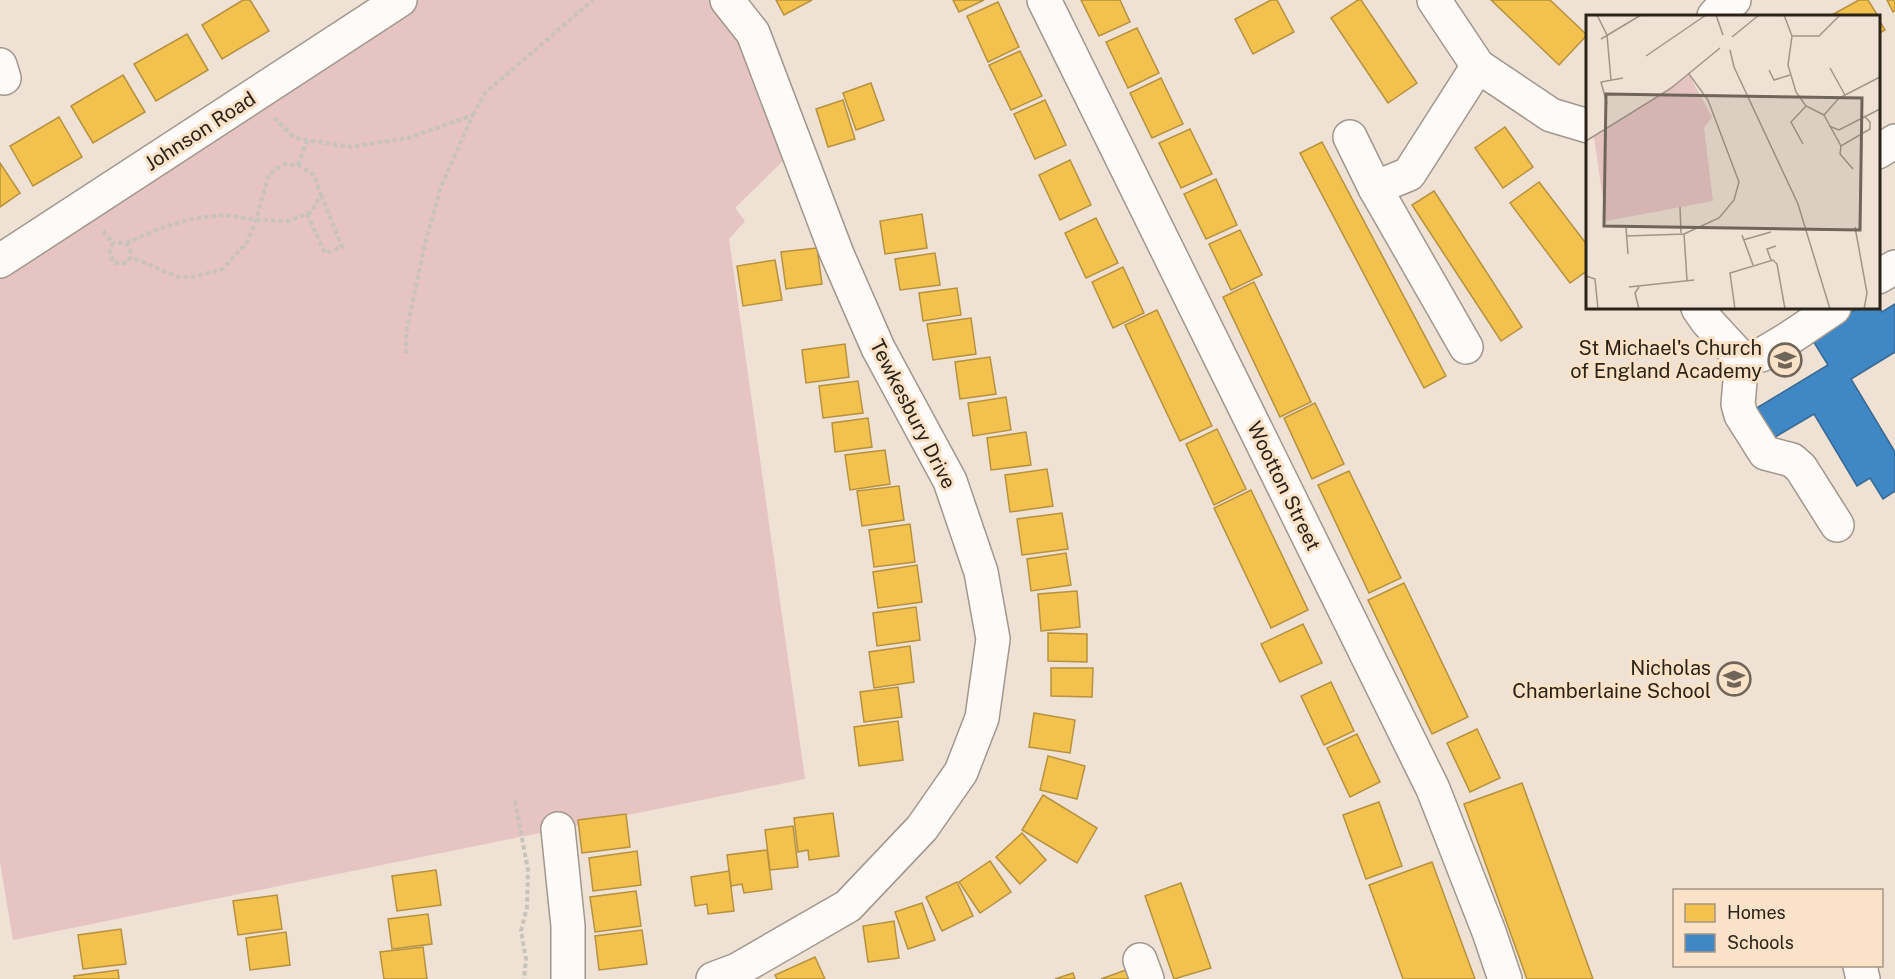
<svg xmlns="http://www.w3.org/2000/svg" width="1895" height="979" font-family="'Public Sans',sans-serif">
<style>
.green{fill:#e5c4c2}
.homes{fill:#f2c14e;stroke:#b6913e;stroke-width:1.5}
.schools{fill:#3f88c5;stroke:#396991;stroke-width:1.5}
.lines{fill:none;stroke-linecap:round;stroke-linejoin:round}
.minor-casing{stroke:#a1978c;stroke-width:36}
.path{stroke:#c8c3bd;stroke-width:4;stroke-dasharray:4.5 3;stroke-linecap:butt}
.minor{stroke:#fdfaf8;stroke-width:33}
.labels{text-anchor:middle;dominant-baseline:central;stroke-width:6;stroke-linejoin:round;paint-order:stroke}
.street-label{font-size:20px;fill:#2b2218;stroke:#fae2c8}
.poi-label{font-size:20px;fill:#2b2218;stroke:#fae2c8;text-anchor:end}
.inset-road{fill:none;stroke:#a19588;stroke-width:1.5}
.view{fill:#706559;fill-opacity:0.15;stroke:#706559;stroke-width:3}
.inset-edge{fill:none;stroke:#2b2218;stroke-width:3}
</style>
<rect width="100%" height="100%" fill="#efe1d3"/>
<path class="green" d="M415,0H717L745,38L789,155L735,208L745,221L729,239L805,779L13,940L0,862V271Z"/>
<g class="homes">
<path d="M243,0H250L269,31L222,59L202,25Z"/>
<path d="M776,0H812L784,15Z"/>
<path d="M953,0H984L959,12Z"/>
<path d="M1081,0H1120L1130,22L1099,36Z"/>
<path d="M1271,0H1277L1294,32L1253,54L1235,19Z"/>
<path d="M1358,0H1361L1417,83L1388,103L1331,18Z"/>
<path d="M1491,0H1550L1587,35L1559,65Z"/>
<path d="M1859,0H1868L1878,16H1830Z"/>
<path d="M1887,0H1895V11L1893,12Z"/>
<path d="M998,2L1019,47L988,62L967,16Z"/>
<path d="M1878,18L1885,30L1878,34Z"/>
<path d="M1137,28L1159,73L1128,88L1106,42Z"/>
<path d="M187,34L208,70L156,101L134,64Z"/>
<path d="M1020,51L1042,96L1011,110L989,65Z"/>
<path d="M123,75L145,112L93,143L71,106Z"/>
<path d="M1161,78L1183,124L1152,138L1130,93Z"/>
<path d="M871,83L884,120L856,130L843,93Z"/>
<path d="M843,100L855,139L828,147L816,109Z"/>
<path d="M1045,100L1066,145L1035,159L1014,114Z"/>
<path d="M59,117L82,157L33,186L10,146Z"/>
<path d="M1505,127L1533,167L1503,188L1475,148Z"/>
<path d="M1190,129L1212,174L1181,188L1159,143Z"/>
<path d="M1322,142L1446,376L1424,388L1300,153Z"/>
<path d="M1070,160L1091,205L1060,220L1039,175Z"/>
<path d="M0,163L20,193L0,207Z"/>
<path d="M1216,179L1237,225L1206,239L1184,194Z"/>
<path d="M1539,182L1588,246V270L1570,283L1510,203Z"/>
<path d="M1434,191L1522,327L1501,341L1412,205Z"/>
<path d="M922,214L927,248L885,254L880,221Z"/>
<path d="M1096,218L1118,263L1086,278L1065,233Z"/>
<path d="M1240,230L1262,275L1231,290L1209,244Z"/>
<path d="M817,248L822,284L786,289L781,252Z"/>
<path d="M935,253L940,285L900,290L895,259Z"/>
<path d="M775,260L782,300L743,306L737,266Z"/>
<path d="M1123,267L1144,313L1113,328L1092,282Z"/>
<path d="M1254,282L1311,402L1280,417L1223,297Z"/>
<path d="M957,288L961,315L923,321L919,293Z"/>
<path d="M1157,310L1212,426L1180,441L1125,325Z"/>
<path d="M971,318L976,354L933,360L927,324Z"/>
<path d="M845,344L849,377L806,383L802,350Z"/>
<path d="M990,357L996,394L960,399L955,362Z"/>
<path d="M858,381L863,413L823,418L819,386Z"/>
<path d="M1006,397L1011,430L973,436L968,403Z"/>
<path d="M1315,403L1344,464L1312,479L1284,418Z"/>
<path d="M868,418L872,447L835,452L832,423Z"/>
<path d="M1217,429L1246,489L1214,505L1186,444Z"/>
<path d="M1026,432L1031,465L991,470L987,438Z"/>
<path d="M885,450L890,484L850,490L845,455Z"/>
<path d="M1047,469L1053,506L1010,512L1005,475Z"/>
<path d="M1349,471L1401,578L1369,593L1318,485Z"/>
<path d="M899,486L904,520L862,526L857,491Z"/>
<path d="M1251,490L1308,610L1271,628L1214,508Z"/>
<path d="M1062,513L1068,549L1022,555L1017,519Z"/>
<path d="M910,524L915,562L874,567L869,530Z"/>
<path d="M1066,553L1071,585L1031,591L1027,559Z"/>
<path d="M917,565L922,602L878,608L873,572Z"/>
<path d="M1404,583L1468,717L1432,734L1368,600Z"/>
<path d="M1077,591L1080,627L1041,631L1038,594Z"/>
<path d="M916,607L920,640L877,646L873,613Z"/>
<path d="M1303,624L1322,663L1280,682L1261,644Z"/>
<path d="M1048,633L1087,634V662L1048,661Z"/>
<path d="M910,646L914,682L874,688L869,652Z"/>
<path d="M1051,668H1093L1092,697L1051,696Z"/>
<path d="M1331,682L1354,731L1324,745L1301,696Z"/>
<path d="M898,687L902,717L864,722L860,692Z"/>
<path d="M1034,713L1075,720L1070,753L1029,747Z"/>
<path d="M898,721L903,760L859,766L854,727Z"/>
<path d="M1477,729L1500,778L1470,792L1447,743Z"/>
<path d="M1357,734L1380,782L1350,797L1327,748Z"/>
<path d="M1048,756L1085,766L1077,799L1040,790Z"/>
<path d="M1522,783L1593,979H1527L1464,804Z"/>
<path d="M1043,795L1097,828L1077,863L1022,830Z"/>
<path d="M1379,802L1402,866L1366,879L1343,815Z"/>
<path d="M833,813L839,856L809,860L808,850L798,852L794,818Z"/>
<path d="M626,814L630,847L582,853L578,820Z"/>
<path d="M793,826L798,867L770,870L765,830Z"/>
<path d="M1022,833L1046,860L1020,884L996,857Z"/>
<path d="M767,850L772,889L744,893L742,884L731,886L727,855Z"/>
<path d="M637,851L641,885L593,891L589,858Z"/>
<path d="M990,861L1011,892L980,913L959,882Z"/>
<path d="M1432,862L1475,979H1403L1369,885Z"/>
<path d="M436,870L441,905L397,911L392,876Z"/>
<path d="M729,871L734,911L708,914L707,904L695,906L691,877Z"/>
<path d="M957,882L973,916L942,931L926,897Z"/>
<path d="M1181,883L1211,968L1174,979L1145,896Z"/>
<path d="M636,891L641,926L595,932L590,897Z"/>
<path d="M277,895L282,929L238,935L233,901Z"/>
<path d="M922,903L935,940L908,949L895,912Z"/>
<path d="M428,914L432,944L392,949L388,919Z"/>
<path d="M894,921L899,958L868,962L863,926Z"/>
<path d="M121,929L126,964L83,969L78,935Z"/>
<path d="M642,930L647,964L599,970L595,936Z"/>
<path d="M286,932L290,965L250,970L246,938Z"/>
<path d="M423,947L427,979H384L380,952Z"/>
<path d="M815,957L825,979H777L775,975Z"/>
<path d="M118,970L119,979H74V976Z"/>
<path d="M1126,970L1129,979H1101Z"/>
<path d="M1073,973L1075,979H1055Z"/>
</g>
<path class="schools" d="M1895,304V352L1851,379L1895,452V491L1883,499L1870,478L1857,486L1814,414L1772,439L1755,409L1828,365L1810,336L1858,308H1878V306L1882,312Z"/>
<g class="lines">
<g class="minor-casing">
<g id="minor">
<path d="M1044,0L1433,789L1489,932L1505,979"/>
<path d="M1434,0L1478,66L1551,115L1588,126"/>
<path d="M1714,16L1724,5L1734,0"/>
<path d="M0,65L4,78"/>
<path d="M1350,137L1375,188"/>
<path d="M1878,152L1895,141"/>
<path d="M0,261L400,0"/>
<path d="M1878,277L1895,267"/>
<path d="M1698,308L1707,321L1742,359L1761,355L1788,339L1834,308"/>
<path d="M1466,347L1375,188L1409,174L1478,66"/>
<path d="M1742,359L1738,404L1741,415L1765,453L1792,460L1801,468L1837,525"/>
<path d="M558,829L568,926V979"/>
<path d="M1140,960L1147,979"/>
<path d="M1860,966L1863,979"/>
<path d="M713,979L737,970L848,906L922,828L961,772L982,718L993,639L981,572L950,481L878,348L837,254L753,33L727,0"/>
</g>
</g>
<g class="path">
<path d="M473,115L485,93L593,0"/>
<path d="M274,118L295,138L350,147L408,138L473,115L441,186L425,244L406,333V356"/>
<path d="M298,165L307,141"/>
<path d="M307,214L325,253L342,247L321,195"/>
<path d="M103,231L113,243L110,251L113,262L120,264L128,262C132,255 131,251 126,243H113"/>
<path d="M126,243L161,228L191,219L224,215L256,220L289,221L311,212L321,195L314,175L298,165L284,164L269,174L256,220L247,242L223,269L193,277H178L131,257"/>
<path d="M515,801L528,870L527,907L521,931L526,959L524,979"/>
</g>
<use href="#minor" class="minor"/>
</g>
<defs>
<g id="school-ring" transform="scale(1.725)"><circle r="9.5" fill="#fae2c8" stroke="#706559" stroke-width="1.5"/><path d="M0-5L7-2L0 1L-7-2ZM-4 1L0 2.5L4 1V4Q0 6-4 4Z" fill="#706559"/></g>
</defs>
<g fill-rule="evenodd">
<use href="#school-ring" x="1785" y="360"/>
<use href="#school-ring" x="1734" y="679"/>
</g>
<g class="labels">
<g class="street-label">
<text transform="translate(200 131) rotate(-33)">Johnson Road</text>
<text transform="translate(913 414) rotate(63)">Tewkesbury Drive</text>
<text transform="translate(1284 486) rotate(64)">Wootton Street</text>
</g>
<g class="poi-label">
<text x="1762" y="348">St Michael's Church<tspan x="1762" dy="23">of England Academy</tspan></text>
<text x="1711" y="668">Nicholas<tspan x="1711" dy="23">Chamberlaine School</tspan></text>
</g>
</g>
<g transform="translate(1586 15)">
<rect width="294" height="294" fill="#efe1d3"/>
<path d="M103,60L126,102L118,113L127,186L20,206L8,122Z" fill="#e5c4c2"/>
<path class="inset-road" d="M11,0L21,20L25,65M130,0L137,20M198,0L206,21L202,50L210,77L220,91L238,100M206,21H233L254,0M146,22L173,0M15,24L55,0M144,35L148,52L212,189L244,294M60,41L120,0M244,53L259,80M183,55L188,65L204,60M21,89L15,67L37,63M238,100L255,131L284,114V107L278,101M238,100L253,83L294,62M243,111L253,115L294,94M0,126L84,74L134,33M217,129L205,107L220,91M255,131L254,139L267,154M94,192L95,218M269,212L281,278L278,294M40,213L42,239M98,219L133,203L148,185L153,167L122,85L103,59M98,219L101,265M156,220L167,250M41,221L98,219M157,225L185,217M185,245L181,234L190,231M0,261L9,264L12,294M43,272L108,265M53,272L49,278L53,294M149,294L144,258L187,245L191,249L199,294"/>
<path class="view" d="M20,79L276,83L274,215L18,211Z"/>
<rect width="294" height="294" class="inset-edge"/>
</g>
<rect x="1673" y="889" width="210" height="78" fill="#fae2c8" stroke="#a79582" stroke-width="1.5"/>
<rect x="1685" y="904" width="30" height="18" fill="#f2c14e" stroke="#a79582" stroke-width="1.5"/>
<text x="1727" y="919" font-size="18" fill="#2b2218">Homes</text>
<rect x="1685" y="934" width="30" height="18" fill="#3f88c5" stroke="#a79582" stroke-width="1.5"/>
<text x="1727" y="949" font-size="18" fill="#2b2218">Schools</text>
</svg>
